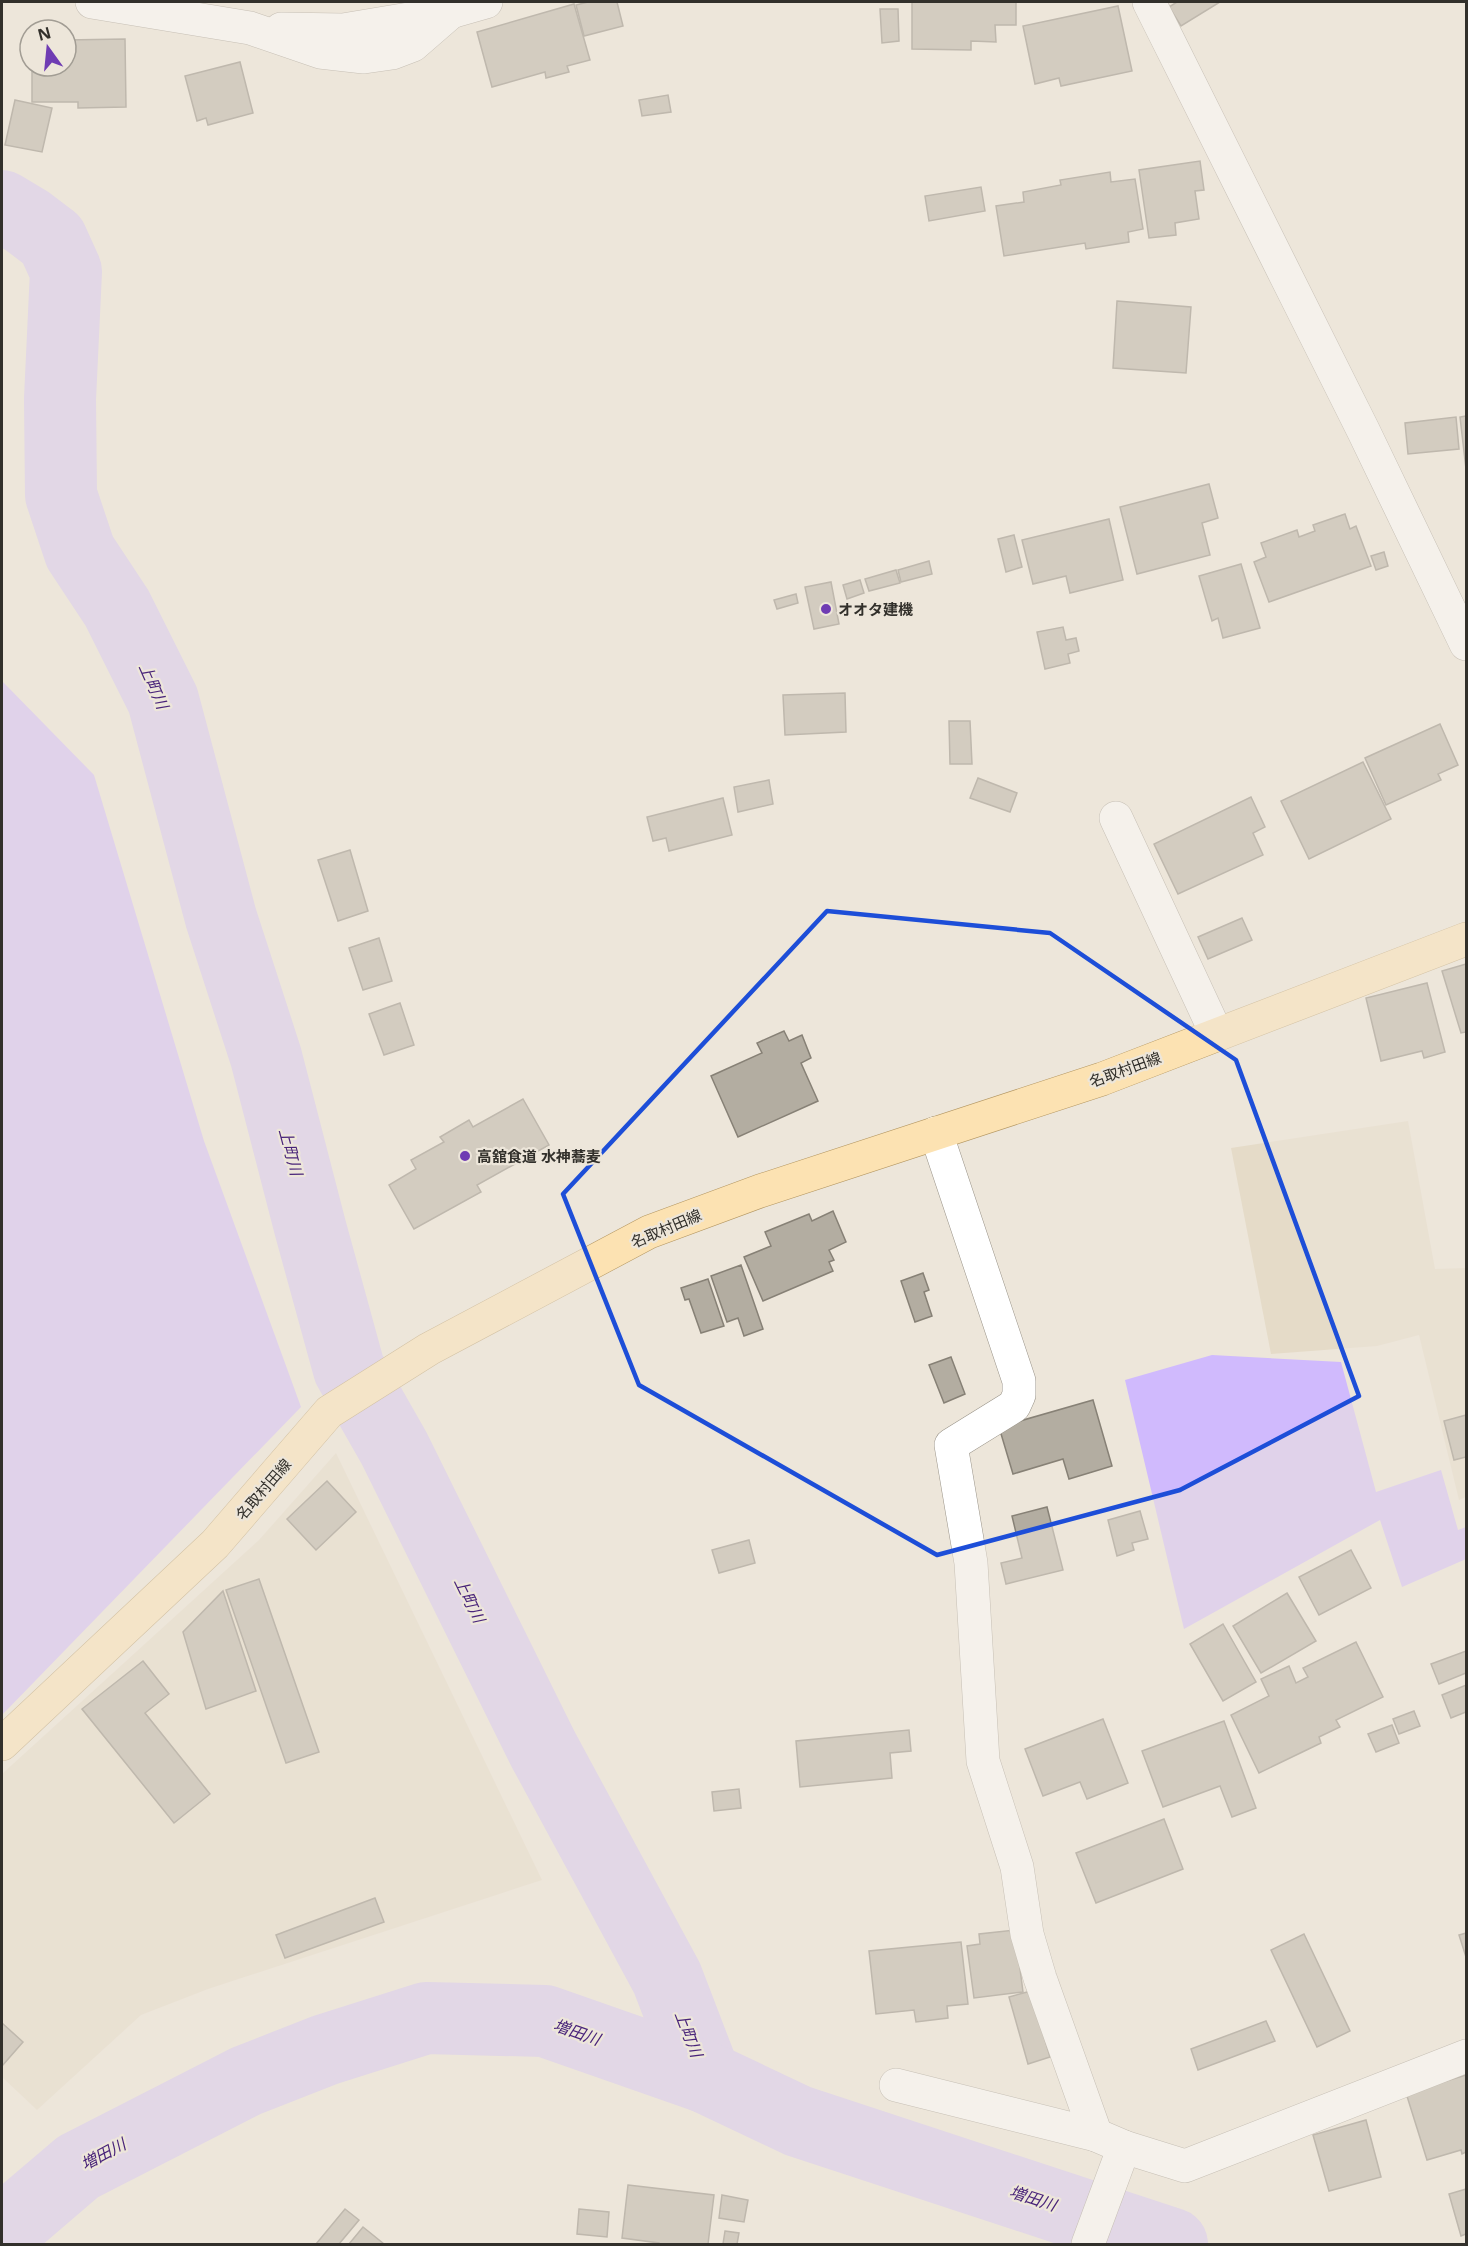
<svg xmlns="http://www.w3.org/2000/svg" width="1468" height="2246" font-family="'Noto Sans','Noto Sans JP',sans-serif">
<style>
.built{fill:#e5dbc8}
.green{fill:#d0bafd}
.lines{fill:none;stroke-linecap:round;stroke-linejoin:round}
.river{stroke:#d4c5f3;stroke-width:72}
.building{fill:#b3ada1;stroke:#878176;stroke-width:1.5}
.minor-casing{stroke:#999388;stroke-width:34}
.major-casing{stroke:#b49762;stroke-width:34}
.minor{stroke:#fff;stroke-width:33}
.major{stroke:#fce2b2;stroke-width:33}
.marked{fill:none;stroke:#1d4ed8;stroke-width:4.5;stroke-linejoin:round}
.poi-dot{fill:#6f3cb3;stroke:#ede6da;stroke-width:2}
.labels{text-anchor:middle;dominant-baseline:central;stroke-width:4.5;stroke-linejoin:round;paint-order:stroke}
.poi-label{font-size:15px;font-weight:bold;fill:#32302b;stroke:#ede6da;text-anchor:start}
.street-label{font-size:15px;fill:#32302b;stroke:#ede6da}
.water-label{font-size:16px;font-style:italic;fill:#49247a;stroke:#ede6da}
</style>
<rect width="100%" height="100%" fill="#ede6da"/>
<g class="built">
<path d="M1408,1121L1435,1269L1466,1268V1497L1459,1500L1419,1335L1377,1346L1271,1354L1231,1148Z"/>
<path d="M336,1453L542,1880L208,1989L141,2015L37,2110L2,2077V1774L259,1540Z"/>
</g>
<g class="green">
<path d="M2,681L94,775L204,1141L301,1407L2,1715Z"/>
<path d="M1212,1355L1341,1362L1376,1492L1441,1470L1458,1530L1466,1527V1559L1402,1587L1380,1520L1184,1629L1125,1380Z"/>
</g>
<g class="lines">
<g class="river">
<path d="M2,206L27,221L52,240L66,271L60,399L61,495L80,552L117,608L163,700L221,918L266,1057L310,1227L349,1369L394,1448L543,1749L667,1978L705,2077"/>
<path d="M2,2232L78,2167L246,2081L325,2050L426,2018L545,2021L705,2077L798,2121L1172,2244"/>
</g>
</g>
<g class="building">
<path d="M588,2H617L623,26L584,36L576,5Z"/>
<path d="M912,2H1016V25H995L996,42L971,41V50L912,49Z"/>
<path d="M1177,2H1220L1181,26L1169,7Z"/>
<path d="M574,4L590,60L567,66L569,72L546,78L545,72L492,87L477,32Z"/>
<path d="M1118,6L1132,71L1061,86L1059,78L1035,84L1023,26Z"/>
<path d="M880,9H898L899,41L882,43Z"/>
<path d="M125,39L126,107L78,108V102H32V66H66V40Z"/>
<path d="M240,62L253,113L208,125L206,118L197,121L185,76Z"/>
<path d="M668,95L671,112L642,116L639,100Z"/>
<path d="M15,100L52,108L42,152L5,145Z"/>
<path d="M1200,161L1204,190L1195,191L1199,219L1175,223L1176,235L1149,238L1139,170Z"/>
<path d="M1110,172L1111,182L1135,179L1143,229L1128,232L1129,242L1086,249L1085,243L1004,256L996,206L1024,202L1023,192L1061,185L1060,180Z"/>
<path d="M981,187L985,211L929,221L925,196Z"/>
<path d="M1117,301L1191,307L1186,373L1113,368Z"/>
<path d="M1466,416V469L1460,417Z"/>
<path d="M1456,417L1459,449L1408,454L1405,423Z"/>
<path d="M1209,484L1218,518L1202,523L1210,555L1137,574L1120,507Z"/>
<path d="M1345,514L1350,529L1356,526L1371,566L1269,602L1254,562L1266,557L1261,543L1297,530L1299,537L1315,531L1313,525Z"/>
<path d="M1109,519L1123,580L1070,593L1066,576L1033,584L1022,540Z"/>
<path d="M1014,535L1022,567L1006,572L998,539Z"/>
<path d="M1384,552L1388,566L1376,570L1371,556Z"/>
<path d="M929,561L932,574L901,582L898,570Z"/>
<path d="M1241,564L1260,628L1223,638L1218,618L1212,621L1199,576Z"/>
<path d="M896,570L900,583L869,591L865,579Z"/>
<path d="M860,580L864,593L847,599L843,585Z"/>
<path d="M831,582L839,624L814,629L805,587Z"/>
<path d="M796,594L798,603L777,609L774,600Z"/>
<path d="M1063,627L1066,640L1076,638L1079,651L1068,654L1070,663L1045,669L1037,632Z"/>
<path d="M845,693L846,732L785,735L783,695Z"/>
<path d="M949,721H970L972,764H950Z"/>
<path d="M1440,724L1458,765L1438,774L1441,780L1386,805L1365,758Z"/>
<path d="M1363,762L1391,819L1309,859L1281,801Z"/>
<path d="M978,778L1017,793L1010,812L970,798Z"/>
<path d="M769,780L773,804L738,812L734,787Z"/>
<path d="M1251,797L1265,827L1253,833L1263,855L1178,894L1154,844Z"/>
<path d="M723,798L732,835L669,851L666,838L653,841L647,817Z"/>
<path d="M350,850L368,911L338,921L318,860Z"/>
<path d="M1242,918L1252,940L1208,959L1198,937Z"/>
<path d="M379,938L392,981L363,990L349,948Z"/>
<path d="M1466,964V1032L1461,1033L1442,971Z"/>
<path d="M1427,983L1445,1052L1424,1058L1422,1051L1381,1061L1366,998Z"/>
<path d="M400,1003L414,1045L384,1055L369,1014Z"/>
<path d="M784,1031L789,1041L802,1035L811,1058L801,1063L818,1101L738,1137L711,1076L762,1053L757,1043Z"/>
<path d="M523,1099L549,1145L477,1185L481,1192L414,1229L389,1185L416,1169L411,1160L444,1142L440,1137L469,1120L473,1127Z"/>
<path d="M833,1211L846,1242L829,1250L834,1260L829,1262L833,1271L763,1301L744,1257L771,1246L765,1232L809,1214L812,1221Z"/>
<path d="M741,1265L763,1329L744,1336L738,1318L727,1322L711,1276Z"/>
<path d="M923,1273L929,1290L924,1292L932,1316L915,1322L901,1281Z"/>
<path d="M708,1279L724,1326L701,1333L689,1299L685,1300L681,1288Z"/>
<path d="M951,1357L965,1394L944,1403L929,1365Z"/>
<path d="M1093,1400L1112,1466L1069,1479L1063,1459L1013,1474L999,1427Z"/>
<path d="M1466,1415V1457L1454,1460L1444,1421Z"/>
<path d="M327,1481L356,1512L316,1550L287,1519Z"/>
<path d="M1047,1507L1063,1570L1006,1584L1001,1563L1022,1558L1012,1516Z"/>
<path d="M1140,1511L1148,1539L1132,1543L1134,1550L1117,1556L1108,1520Z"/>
<path d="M749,1540L755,1563L719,1573L712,1550Z"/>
<path d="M1351,1550L1371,1588L1319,1615L1299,1577Z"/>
<path d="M259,1579L319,1752L286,1763L226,1590Z"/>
<path d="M223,1591L256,1691L206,1709L183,1632Z"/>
<path d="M1287,1593L1316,1641L1261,1673L1233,1626Z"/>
<path d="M1223,1624L1256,1682L1223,1701L1190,1644Z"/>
<path d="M1356,1642L1383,1697L1336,1720L1340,1727L1319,1737L1321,1743L1259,1773L1231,1715L1269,1696L1261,1679L1289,1666L1296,1683L1308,1677L1303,1668Z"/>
<path d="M1466,1651V1673L1439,1684L1431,1664Z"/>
<path d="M143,1661L169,1694L145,1713L210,1794L174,1823L82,1709Z"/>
<path d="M1466,1685V1712L1451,1718L1442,1695Z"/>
<path d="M1414,1711L1420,1726L1399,1734L1393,1719Z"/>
<path d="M1103,1719L1128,1783L1087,1799L1080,1782L1043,1796L1025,1749Z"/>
<path d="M1224,1721L1256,1808L1232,1817L1220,1786L1163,1807L1142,1751Z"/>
<path d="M1392,1725L1399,1743L1376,1752L1368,1734Z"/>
<path d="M909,1730L911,1751L890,1753L892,1778L800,1787L796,1741Z"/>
<path d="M739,1789L741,1808L714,1811L712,1792Z"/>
<path d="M1164,1819L1183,1869L1096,1903L1076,1853Z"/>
<path d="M375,1898L384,1922L285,1958L276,1935Z"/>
<path d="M1015,1930L1023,1992L974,1998L967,1946L980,1944L979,1934Z"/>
<path d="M1466,1933V1957L1459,1935Z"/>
<path d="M1304,1934L1350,2031L1317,2047L1271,1950Z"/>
<path d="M961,1942L968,2004L947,2006L948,2018L916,2022L914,2010L876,2014L869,1951Z"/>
<path d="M1031,1991L1050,2057L1028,2064L1009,1997Z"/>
<path d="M1266,2021L1275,2041L1198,2070L1191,2049Z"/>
<path d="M2,2023L23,2042L2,2066Z"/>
<path d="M1466,2075V2152L1462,2154L1461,2150L1427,2160L1406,2093Z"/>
<path d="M1366,2120L1381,2177L1329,2191L1313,2135Z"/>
<path d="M628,2185L714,2195L708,2244H659V2243L622,2238Z"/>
<path d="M1466,2189V2234L1461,2236L1449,2194Z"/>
<path d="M722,2195L748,2200L744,2222L719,2218Z"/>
<path d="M345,2209L359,2220L339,2244H316Z"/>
<path d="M579,2209L609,2212L607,2237L577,2234Z"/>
<path d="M363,2227L384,2244H349Z"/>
<path d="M725,2231L739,2233L737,2244H723Z"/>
</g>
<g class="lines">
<g class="minor-casing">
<g id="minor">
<path d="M92,2L250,28L320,52L364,57L392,53L413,45L451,12"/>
<path d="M1149,2L1364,432L1466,644"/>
<path d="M281,29L343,30L451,12L486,2"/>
<path d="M1116,818L1217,1035"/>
<path d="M936,1133L1019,1381V1395L1014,1406L951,1445L971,1563L983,1761L1017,1867L1027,1934L1040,1978L1096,2135L1124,2147L1185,2166L1466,2056"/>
<path d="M896,2085L1096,2135"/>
<path d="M1088,2244L1124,2147"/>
</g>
</g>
<g class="major-casing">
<path id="major" d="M2,1744L215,1544L329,1412L429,1349L649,1232L760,1191L1102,1079L1466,939"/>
</g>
<use href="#minor" class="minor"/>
<use href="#major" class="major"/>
</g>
<path d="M0 0H1468V2246H0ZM827,911L1050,933L1236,1060L1359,1396L1180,1490L937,1555L639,1385L563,1194Z" fill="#ede6da" fill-opacity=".55" fill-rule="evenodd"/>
<path class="marked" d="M827,911L1050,933L1236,1060L1359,1396L1180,1490L937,1555L639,1385L563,1194Z"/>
<g class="poi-dot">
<circle cx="826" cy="609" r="6"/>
<circle cx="465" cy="1156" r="6"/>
</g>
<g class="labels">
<g class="poi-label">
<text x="838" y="609">オオタ建機</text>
<text x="477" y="1156">高舘食道 水神蕎麦</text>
</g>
<g class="street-label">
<text transform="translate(1125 1069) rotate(-20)">名取村田線</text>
<text transform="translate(666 1228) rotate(-23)">名取村田線</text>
<text transform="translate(263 1489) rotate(-49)">名取村田線</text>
</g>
<g class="water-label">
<text transform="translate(154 686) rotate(66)">上町川</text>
<text transform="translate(291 1152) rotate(75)">上町川</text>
<text transform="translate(470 1600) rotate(64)">上町川</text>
<text transform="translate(577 2032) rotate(19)">増田川</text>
<text transform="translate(689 2034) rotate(69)">上町川</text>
<text transform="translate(103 2154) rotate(-28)">増田川</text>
<text transform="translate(1033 2198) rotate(18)">増田川</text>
</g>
</g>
<rect width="1468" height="2246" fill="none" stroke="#32302b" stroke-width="6"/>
<g transform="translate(48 48) rotate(345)"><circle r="28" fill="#ede6da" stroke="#a29d94" stroke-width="1.5"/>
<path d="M0-4.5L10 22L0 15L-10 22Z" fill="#6f3cb3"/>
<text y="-9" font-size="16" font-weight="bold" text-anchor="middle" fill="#32302b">N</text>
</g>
</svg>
